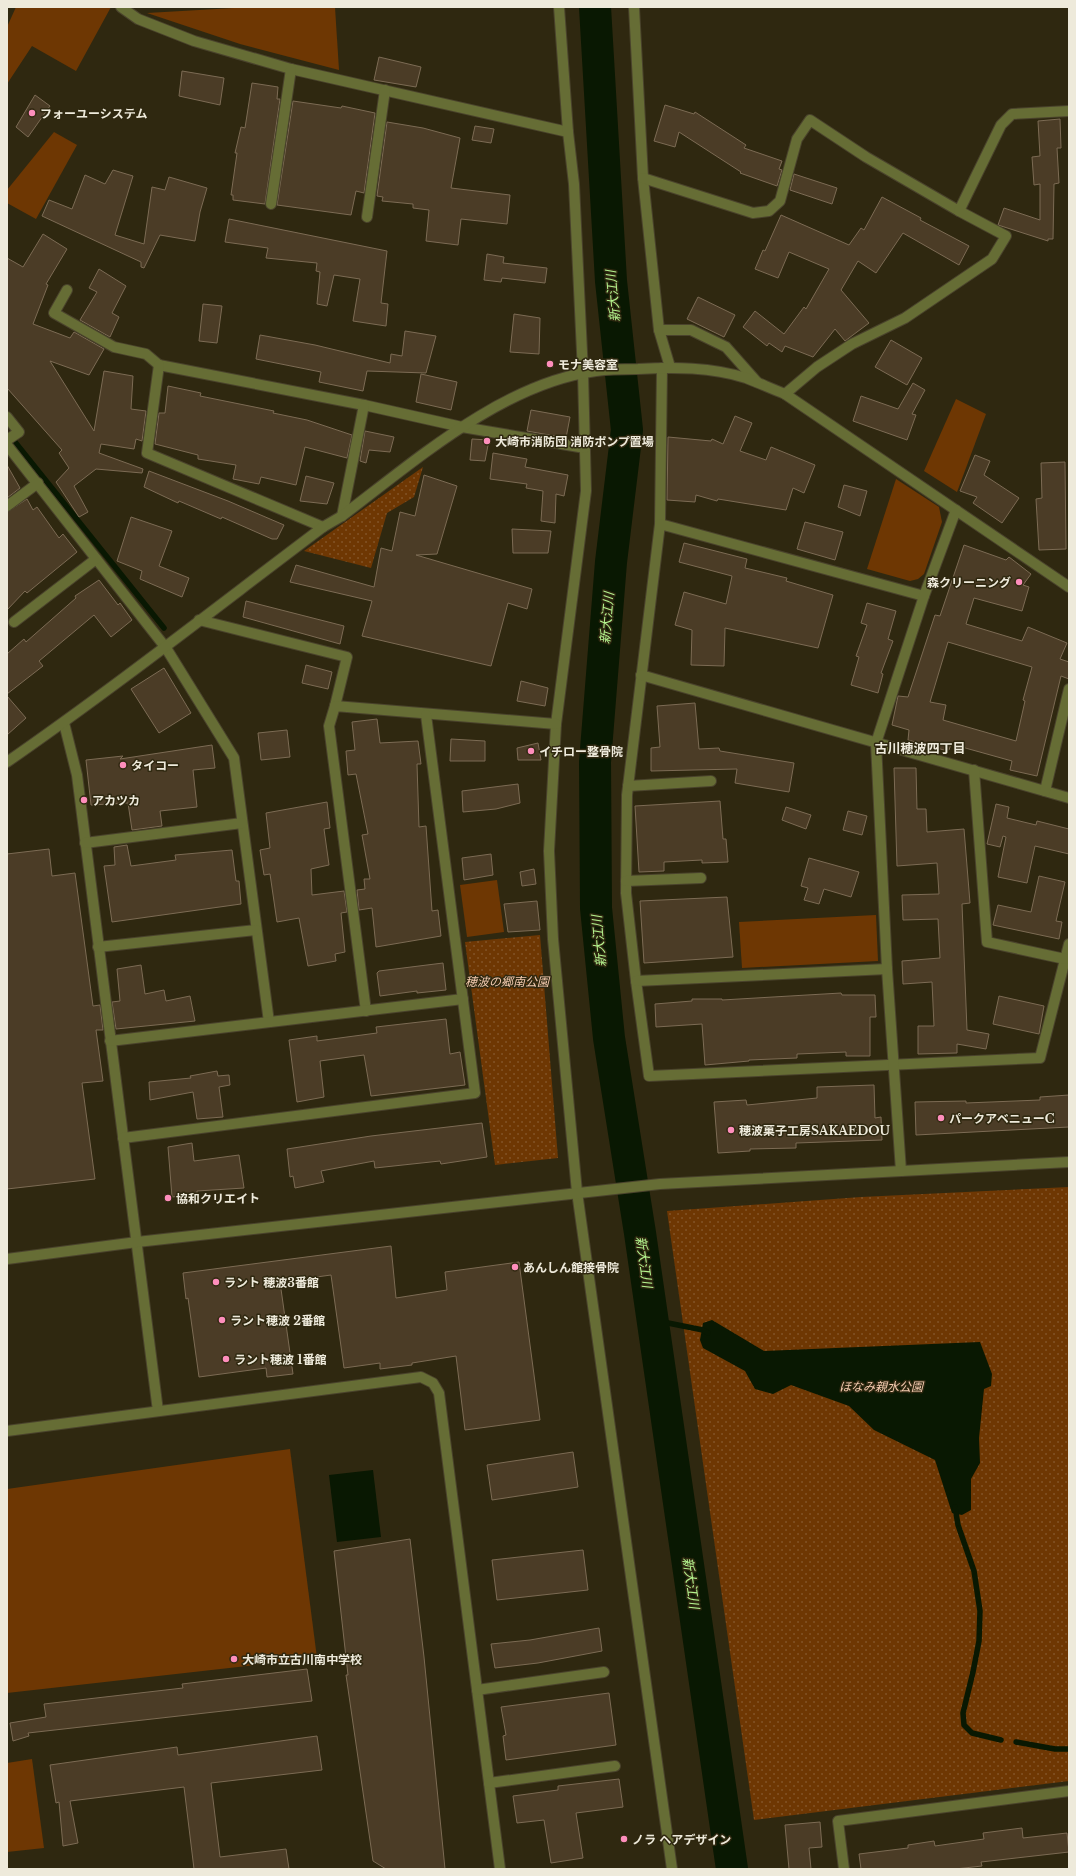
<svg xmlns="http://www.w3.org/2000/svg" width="1076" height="1876" font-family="'Libre Baskerville','Noto Sans JP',serif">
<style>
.grass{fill:#6e3703}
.park{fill:url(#park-dots)}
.water{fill:#091802}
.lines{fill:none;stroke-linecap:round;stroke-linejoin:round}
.stream{stroke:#091802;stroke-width:5.5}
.river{stroke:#091802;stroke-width:32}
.building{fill:#4b3c26;stroke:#7c6b54;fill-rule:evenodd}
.minor-casing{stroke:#4a432c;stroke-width:12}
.minor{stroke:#666d35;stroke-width:10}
.poi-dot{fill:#fe8ebc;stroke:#2f2810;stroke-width:1.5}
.labels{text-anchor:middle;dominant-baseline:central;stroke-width:3;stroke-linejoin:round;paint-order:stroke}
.poi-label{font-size:12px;font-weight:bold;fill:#eeeadb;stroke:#2f2810;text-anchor:start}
.park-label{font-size:12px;font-style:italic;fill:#f5ccb1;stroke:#2f2810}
.water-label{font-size:13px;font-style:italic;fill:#b5f690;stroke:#2f2810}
.neighbourhood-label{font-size:13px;font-weight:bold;fill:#eeeadb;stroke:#2f2810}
</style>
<defs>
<pattern id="park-dots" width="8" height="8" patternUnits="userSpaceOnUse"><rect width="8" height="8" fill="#6e3703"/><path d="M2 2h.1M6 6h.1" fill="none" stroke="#835427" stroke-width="1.8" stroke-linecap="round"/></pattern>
</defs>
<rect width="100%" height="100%" fill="#2f2810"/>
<g class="grass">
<path d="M16,7H111L76,71L32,46L7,84V27Z"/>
<path d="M251,7H335L339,70L240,44L147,13Z"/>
<path d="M54,132L77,145L36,219L7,203V190Z"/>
<path d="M956,399L986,414L957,492L924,471Z"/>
<path d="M896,479L939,507L942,522L924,574L918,579L910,581L867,569Z"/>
<path d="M497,880L504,932L467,937L460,885Z"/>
<path d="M876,915L878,961L742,968L739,922Z"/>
<path d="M290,1449L317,1658L7,1693V1489Z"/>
<path d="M32,1759L44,1848L7,1852V1763Z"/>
</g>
<g class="park">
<path d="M423,467L414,497L387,513L371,568L304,551Z"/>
<path d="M540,935L558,1158L495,1165L465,942Z"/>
<path d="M1069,1187V1781L754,1820L667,1211L861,1197Z"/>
</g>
<g class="water">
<path d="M712,1320L764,1351L980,1342L992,1374L991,1386L984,1389L979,1438L980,1463L971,1479V1510L962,1515L952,1513L935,1460L874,1430L849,1406L791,1385L773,1394L755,1389L745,1371L703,1348L700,1340L703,1323Z"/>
<path d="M373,1470L381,1537L337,1542L329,1475Z"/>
</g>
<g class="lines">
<g class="stream">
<path d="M15,442L164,628"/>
<path d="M653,1320L703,1330L708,1333"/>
<path d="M955,1507L958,1525L974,1571L980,1611L979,1641L973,1672L963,1713L964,1725L972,1733L1001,1740"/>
<path d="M1016,1742L1055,1749H1069"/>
</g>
<path class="river" d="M595,7L611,281L627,430L611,562L595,762L596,908L609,1038L640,1233L732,1869"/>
</g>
<g class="building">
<path d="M379,57L421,67L416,87L374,80Z"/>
<path d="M182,71L224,78L220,105L179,96Z"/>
<path d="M252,83L278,87L277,99H280L265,204L233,200V195H231L237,153H235L241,127L245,128Z"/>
<path d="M35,95L50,106L28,137L16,127Z"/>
<path d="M293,101L341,108L342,106L375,113L364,193L356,191L351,215L277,205Z"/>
<path d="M665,105L694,114L695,112L746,145L744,148L782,161L779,169L782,170L777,186L740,173L741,172L679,132L675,147L654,141Z"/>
<path d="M1060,119L1061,148H1057L1059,183L1054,184L1053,239H1048V241L998,225L1004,208L1040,220V184L1034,185L1032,157L1040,156L1038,121Z"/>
<path d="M387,122L423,128L460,138L451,188L510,195L507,224L461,219L458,245L426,241L429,210L413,208V204L382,201L383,197L377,196Z"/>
<path d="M475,126L494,129L491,143L472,140Z"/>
<path d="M113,170L133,176L115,235L144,244L152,187L165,190L169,177L207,188L200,212L195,241L160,235L144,268L141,267V262L42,216L49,200L72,209L85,175L105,184Z"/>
<path d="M794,174L837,188L832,204L790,190Z"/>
<path d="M882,197L921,218L920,220L969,246L959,265L903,233L876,273L858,261L841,290L869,323L845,341L835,329L813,357L785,346L782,352L769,343L767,346L743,327L755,311L784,334L804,307L806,309L829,269L789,252L778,278L755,269L763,250L765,251L781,215L849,245L861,228L864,230Z"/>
<path d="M229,219L387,251L381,303L388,304L386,326L353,321L360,279L334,275L327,306L317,304L320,272L316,271L317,263L266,258L268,248L225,242Z"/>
<path d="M43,234L67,249L46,284L48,285L33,324L70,338L74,332L104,349L89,375L50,361L94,431L104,371L133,376L131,409L146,411L142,441L136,439L134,449L101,444L99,453L143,469L142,473L96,469L74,486L88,512L79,517L56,482L69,468L59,453L62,450L7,388V258L23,267Z"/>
<path d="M487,254L504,257L503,263L547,268L545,283L502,278L501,282L484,280Z"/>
<path d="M99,269L126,286L112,313L119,317L110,337L80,320L97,292L89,288Z"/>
<path d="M698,297L735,315L724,337L687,319Z"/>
<path d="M203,304L222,306L217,343L199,341Z"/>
<path d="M514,314L540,318L539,354L510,352Z"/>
<path d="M405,331L436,336L426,373L367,371L363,391L319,382L321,372L256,359L260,335L315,345L390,363L391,354L402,356Z"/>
<path d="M891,340L922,358L907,385L875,367Z"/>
<path d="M421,374L457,382L451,410L416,402Z"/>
<path d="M913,383L925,390L912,414L916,415L907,440L853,421L861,396L898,409Z"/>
<path d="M168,386L201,393L200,396L274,411L273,413L307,420L352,435L347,458L305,447L296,485L261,477L259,484L233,479L236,465L198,459V455L155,444L159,413H165Z"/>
<path d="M531,410L570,417L566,438L527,431Z"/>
<path d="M735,416L752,423L740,451L766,460L771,447L815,465L804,493L793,488L786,510L718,499L717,501L696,495L695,502L667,500L668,437L711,441L712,439L723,444Z"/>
<path d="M365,431L394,437L390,452L369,450L366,463L360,461Z"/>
<path d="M472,439L489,440L485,461L470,460Z"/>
<path d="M493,453L527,459L525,467L568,475L564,496L556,494L555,523L541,521L543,491L526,488L527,484L490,479Z"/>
<path d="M975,455L990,461L984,475L1019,498L1002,523L973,503L977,497L960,491Z"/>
<path d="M1065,462L1066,549L1039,550L1036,499L1042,498L1041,463Z"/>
<path d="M7,465L20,488L7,498Z"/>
<path d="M149,471L228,501L284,525L277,539H272L222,517L221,519L179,501L178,503L144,487Z"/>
<path d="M424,475L457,486L437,554L416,555L532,589L527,609L508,603L491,666L362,636L372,601L290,582L296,565L374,587L381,548L392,551L400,512L415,516Z"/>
<path d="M306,476L334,483L327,504L300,501Z"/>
<path d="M844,485L867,491L860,516L838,507Z"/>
<path d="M27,499L33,510L37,507L59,538L63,534L77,552L27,593L25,591L7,610V512Z"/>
<path d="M131,517L172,531L159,566L189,578L182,597L140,579L142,571L117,561Z"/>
<path d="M805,522L843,532L835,560L797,549Z"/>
<path d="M512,529L551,531L548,553H513Z"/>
<path d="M684,543L747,559L745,568L787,578L786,581L833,595L818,648L725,628L724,666L691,665L692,630L675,625L684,592L726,604L732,576L679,562Z"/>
<path d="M964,545L1006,560L1009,557L1031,574L1023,585L1029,587L1022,611L974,598L966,624L1022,641L1028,627L1067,643L1060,659L1069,662V679L1061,676L1037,776L1010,770L1012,761L951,744L949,750H944L908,740L909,730L892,725L898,696L908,697L935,615L940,616ZM948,642L1032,667L1023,700L1025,701L1016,741L943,720L946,705L930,702Z"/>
<path d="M99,580L118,605L120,603L132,620L111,637L94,615L39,661L43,666L7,694V654L24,639L26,642L76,598L75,596Z"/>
<path d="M246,601L344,626L340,644L243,617Z"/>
<path d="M867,603L896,611L888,639L893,641L881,673L883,674L878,693L851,685L859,657L856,656L867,625L861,623Z"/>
<path d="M306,665L332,672L328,689L302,683Z"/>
<path d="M164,668L191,713L159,733L131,689Z"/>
<path d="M521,681L548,688L545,706L517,701Z"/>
<path d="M7,696L26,718L7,735Z"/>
<path d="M695,703L699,749L719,748L720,751L794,763L789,792L735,783L737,769L651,771V748L660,747L657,706Z"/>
<path d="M377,719L380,743L418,741L421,764H417L419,827L426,826L432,911L438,910L441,936L376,947L372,908L359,910L357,890L365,889L364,879H370L362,835L368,834L356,774L348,775L346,751L355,750L352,722Z"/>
<path d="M287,730L290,757L261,760L258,733Z"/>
<path d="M451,739L485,741V761H450Z"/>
<path d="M538,743L541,760H518L517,748Z"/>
<path d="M212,745L215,768L193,770L197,807L160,811L162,826L132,830L128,803L91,805L86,760L123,756L120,759Z"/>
<path d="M894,768H916L917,809H926L927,832L964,829L970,903L962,904L967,1030L989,1034L986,1049L957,1044V1053L918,1054V1026H934L932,982L903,984L902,961L940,958L938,919L903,920L902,895L939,894L937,863L897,866Z"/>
<path d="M518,784L520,803L496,809L463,812L462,791Z"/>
<path d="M720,801L723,839H726L728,862L702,863V860L664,862V871L639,872L635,806Z"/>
<path d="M327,802L330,828L324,829L329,865L311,869L312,895L344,891L347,912L341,913L345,952L335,954L336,961L308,966L299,918L277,922L270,874L264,875L260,850L270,848L266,813Z"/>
<path d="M996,804L1009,807L1007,818L1036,825L1037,821L1069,829V854L1035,846L1027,883L998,877L1006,837L1003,836L1000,847L987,844Z"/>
<path d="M786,807L811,815L806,829L782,820Z"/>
<path d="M848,811L867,816L862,835L843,830Z"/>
<path d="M127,845L131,866L176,860L175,855L232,850L236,881H239L241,904L112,922L104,866L115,865L114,847Z"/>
<path d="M49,849L52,876L75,873L93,1006L100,1005L103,1030H96L103,1081L82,1083L95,1179L7,1189V854Z"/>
<path d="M491,854L493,875L464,880L462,858Z"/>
<path d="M809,858L859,872L851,897L824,889L819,904L804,900L808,888L801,886Z"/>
<path d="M534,869L536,884L522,886L520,872Z"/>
<path d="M1039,876L1065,882L1056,921L1062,922L1059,939L993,925L998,905L1031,912Z"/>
<path d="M727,897L733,957L644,963L640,901Z"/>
<path d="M537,901L540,930L508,932L504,904Z"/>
<path d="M443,963L446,990L417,993V991L380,996L377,973L379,971Z"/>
<path d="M141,965L145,994L164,990L166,1001L190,996L195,1021L116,1029L112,1002L120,1001L117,969Z"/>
<path d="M841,993L842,995H875L876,1017H870V1056H846V1052L797,1054V1058L749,1060V1061L705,1065L702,1024L656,1027L655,1004L692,1001V999H722V1000Z"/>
<path d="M999,996L1044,1006L1039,1034L993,1024Z"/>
<path d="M446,1019L450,1054L460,1052L465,1085L371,1096L364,1055L320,1061L324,1097L297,1102L289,1040L317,1036V1041L377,1033L376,1027Z"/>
<path d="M217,1071L218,1076L229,1075L230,1085L219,1087L223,1117L197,1119L193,1092L150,1100L149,1082L191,1078L190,1076Z"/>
<path d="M874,1085L875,1118L881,1117L882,1140L796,1143V1148L750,1149V1151L718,1153L714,1102L746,1100L747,1105L817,1098V1087Z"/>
<path d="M1069,1095V1127L916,1135L915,1102L966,1101V1103L1040,1100V1097Z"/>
<path d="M482,1123L487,1157L441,1164L440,1161L375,1168L374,1161L321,1171L324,1182L295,1188L293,1176L290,1177L287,1149L371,1136Z"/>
<path d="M192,1143L194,1161L239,1155L244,1188L197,1191V1194L172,1197L168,1147Z"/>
<path d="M391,1246L396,1298L447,1290L445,1272L519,1262L540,1420L465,1430L456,1356L412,1363V1365L380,1369V1363L344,1368L331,1275L280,1282L293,1374L267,1377L266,1368L199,1377L188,1298L186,1299L183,1273Z"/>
<path d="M573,1452L578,1487L492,1500L487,1465Z"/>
<path d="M410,1539L424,1657L445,1869H386L373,1861L346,1675H348L334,1551Z"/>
<path d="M583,1550L588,1590L497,1600L492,1560Z"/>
<path d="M599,1628L602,1651L538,1663L495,1668L491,1644L530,1640Z"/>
<path d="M307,1669L312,1701L28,1733L29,1736L13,1741L10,1723L46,1717L44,1704L183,1688L182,1684Z"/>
<path d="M609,1693L616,1745L506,1760L503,1736L506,1735L501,1707Z"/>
<path d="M317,1736L322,1770L211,1783L220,1857L286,1849L289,1869H194L184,1787L70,1801L78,1843L63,1846L59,1802L56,1803L50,1765L177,1747L178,1755Z"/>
<path d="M619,1779L623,1807L576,1813L583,1858L551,1863L544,1820L517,1823L513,1796L558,1790V1786Z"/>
<path d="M820,1822L822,1847L809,1848L811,1869H789L785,1825Z"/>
<path d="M1022,1828L1023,1838L1067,1833L1069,1852L981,1862L982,1866L955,1869H861L859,1854L908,1848V1845L934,1841L935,1846L984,1839L983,1833Z"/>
</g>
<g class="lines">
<g class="minor-casing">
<g id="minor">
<path d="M121,7L138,19L194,41L291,69L568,132"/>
<path d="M559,7L568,132L574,184L583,373L586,491L556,724L549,851L553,939L577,1192L672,1869"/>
<path d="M634,7L643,178L659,330L670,367"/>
<path d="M643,178L753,213L769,211L780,201L797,139L810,120L866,157L959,211"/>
<path d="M271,204L291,69"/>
<path d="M367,217L385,90"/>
<path d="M67,290L54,313L114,347L146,354L159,365L364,405L462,427L585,448"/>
<path d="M659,330H691L726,347L757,382"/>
<path d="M159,365L147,453L323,527"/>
<path d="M785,394L817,367L852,344L905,318L992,259L1006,236L959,211L1001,125L1012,114L1069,111"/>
<path d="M7,417L19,432L7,440"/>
<path d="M7,445L166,648L234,758L269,1022"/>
<path d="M7,506L38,483"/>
<path d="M342,516L364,405"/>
<path d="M660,524L662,368"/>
<path d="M924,596L660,524L627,795L626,893L636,981L649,1076L1040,1058L1069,944"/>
<path d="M199,620L347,657L335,706"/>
<path d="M14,622L96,559"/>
<path d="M641,675L1069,798"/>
<path d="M64,723L77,775L158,1411"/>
<path d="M7,762C115,687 218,606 323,527L342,516C415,461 503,383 596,371C610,369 624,369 638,369C674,367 711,367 746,378C759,383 772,389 785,394L1069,587"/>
<path d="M974,770L987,942L1065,959"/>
<path d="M628,786L711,781"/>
<path d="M1045,791L1069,689"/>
<path d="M85,843L242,823"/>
<path d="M626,881L701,878"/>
<path d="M98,947L256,930"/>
<path d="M636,981L887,969"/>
<path d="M366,1011L329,726L335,706L556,724"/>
<path d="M110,1041L463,999"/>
<path d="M123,1138L475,1093L426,715"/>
<path d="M901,1171L887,969L876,743L924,596L956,510"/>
<path d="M7,1259L137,1242L660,1184L1069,1162"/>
<path d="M7,1431L421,1377L433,1383L439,1393L500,1869"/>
<path d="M477,1690L604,1672"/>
<path d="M489,1783L615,1766"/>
<path d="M844,1869L838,1821L1069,1791"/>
</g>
</g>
<use href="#minor" class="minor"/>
</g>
<g class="poi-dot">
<circle cx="32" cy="113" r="4"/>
<circle cx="550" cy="364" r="4"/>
<circle cx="487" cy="441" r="4"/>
<circle cx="1019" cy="582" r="4"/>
<circle cx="531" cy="751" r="4"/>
<circle cx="123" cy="765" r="4"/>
<circle cx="84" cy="800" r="4"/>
<circle cx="941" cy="1118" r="4"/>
<circle cx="731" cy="1130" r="4"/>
<circle cx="168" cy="1198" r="4"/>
<circle cx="515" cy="1267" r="4"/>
<circle cx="216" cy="1282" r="4"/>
<circle cx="222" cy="1320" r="4"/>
<circle cx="226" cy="1359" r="4"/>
<circle cx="234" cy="1659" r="4"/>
<circle cx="624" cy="1839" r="4"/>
</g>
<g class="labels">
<g class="poi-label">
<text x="40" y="113">フォーユーシステム</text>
<text x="558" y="364">モナ美容室</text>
<text x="495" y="441">大崎市消防団 消防ポンプ置場</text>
<text x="1011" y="582" text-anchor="end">森クリーニング</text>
<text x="539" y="751">イチロー整骨院</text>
<text x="131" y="765">タイコー</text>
<text x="92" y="800">アカツカ</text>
<text x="949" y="1118">パークアベニューC</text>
<text x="739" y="1130">穂波菓子工房SAKAEDOU</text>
<text x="176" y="1198">協和クリエイト</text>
<text x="523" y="1267">あんしん館接骨院</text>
<text x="224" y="1282">ラント 穂波3番館</text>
<text x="230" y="1320">ラント穂波 2番館</text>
<text x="234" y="1359">ラント穂波 1番館</text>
<text x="242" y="1659">大崎市立古川南中学校</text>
<text x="632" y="1839">ノラ ヘアデザイン</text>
</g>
<g class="park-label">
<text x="507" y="981">穂波の郷南公園</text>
<text x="881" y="1386">ほなみ親水公園</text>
</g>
<g class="water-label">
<text transform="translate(613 296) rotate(-95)">新大江川</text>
<text transform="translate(607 618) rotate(-85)">新大江川</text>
<text transform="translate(599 941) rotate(-95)">新大江川</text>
<text transform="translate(644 1262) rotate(82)">新大江川</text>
<text transform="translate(691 1583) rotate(82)">新大江川</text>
</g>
<g class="neighbourhood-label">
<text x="920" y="748">古川穂波四丁目</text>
</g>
</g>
<rect width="1076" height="1876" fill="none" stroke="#eeeadb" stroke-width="16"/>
</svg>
